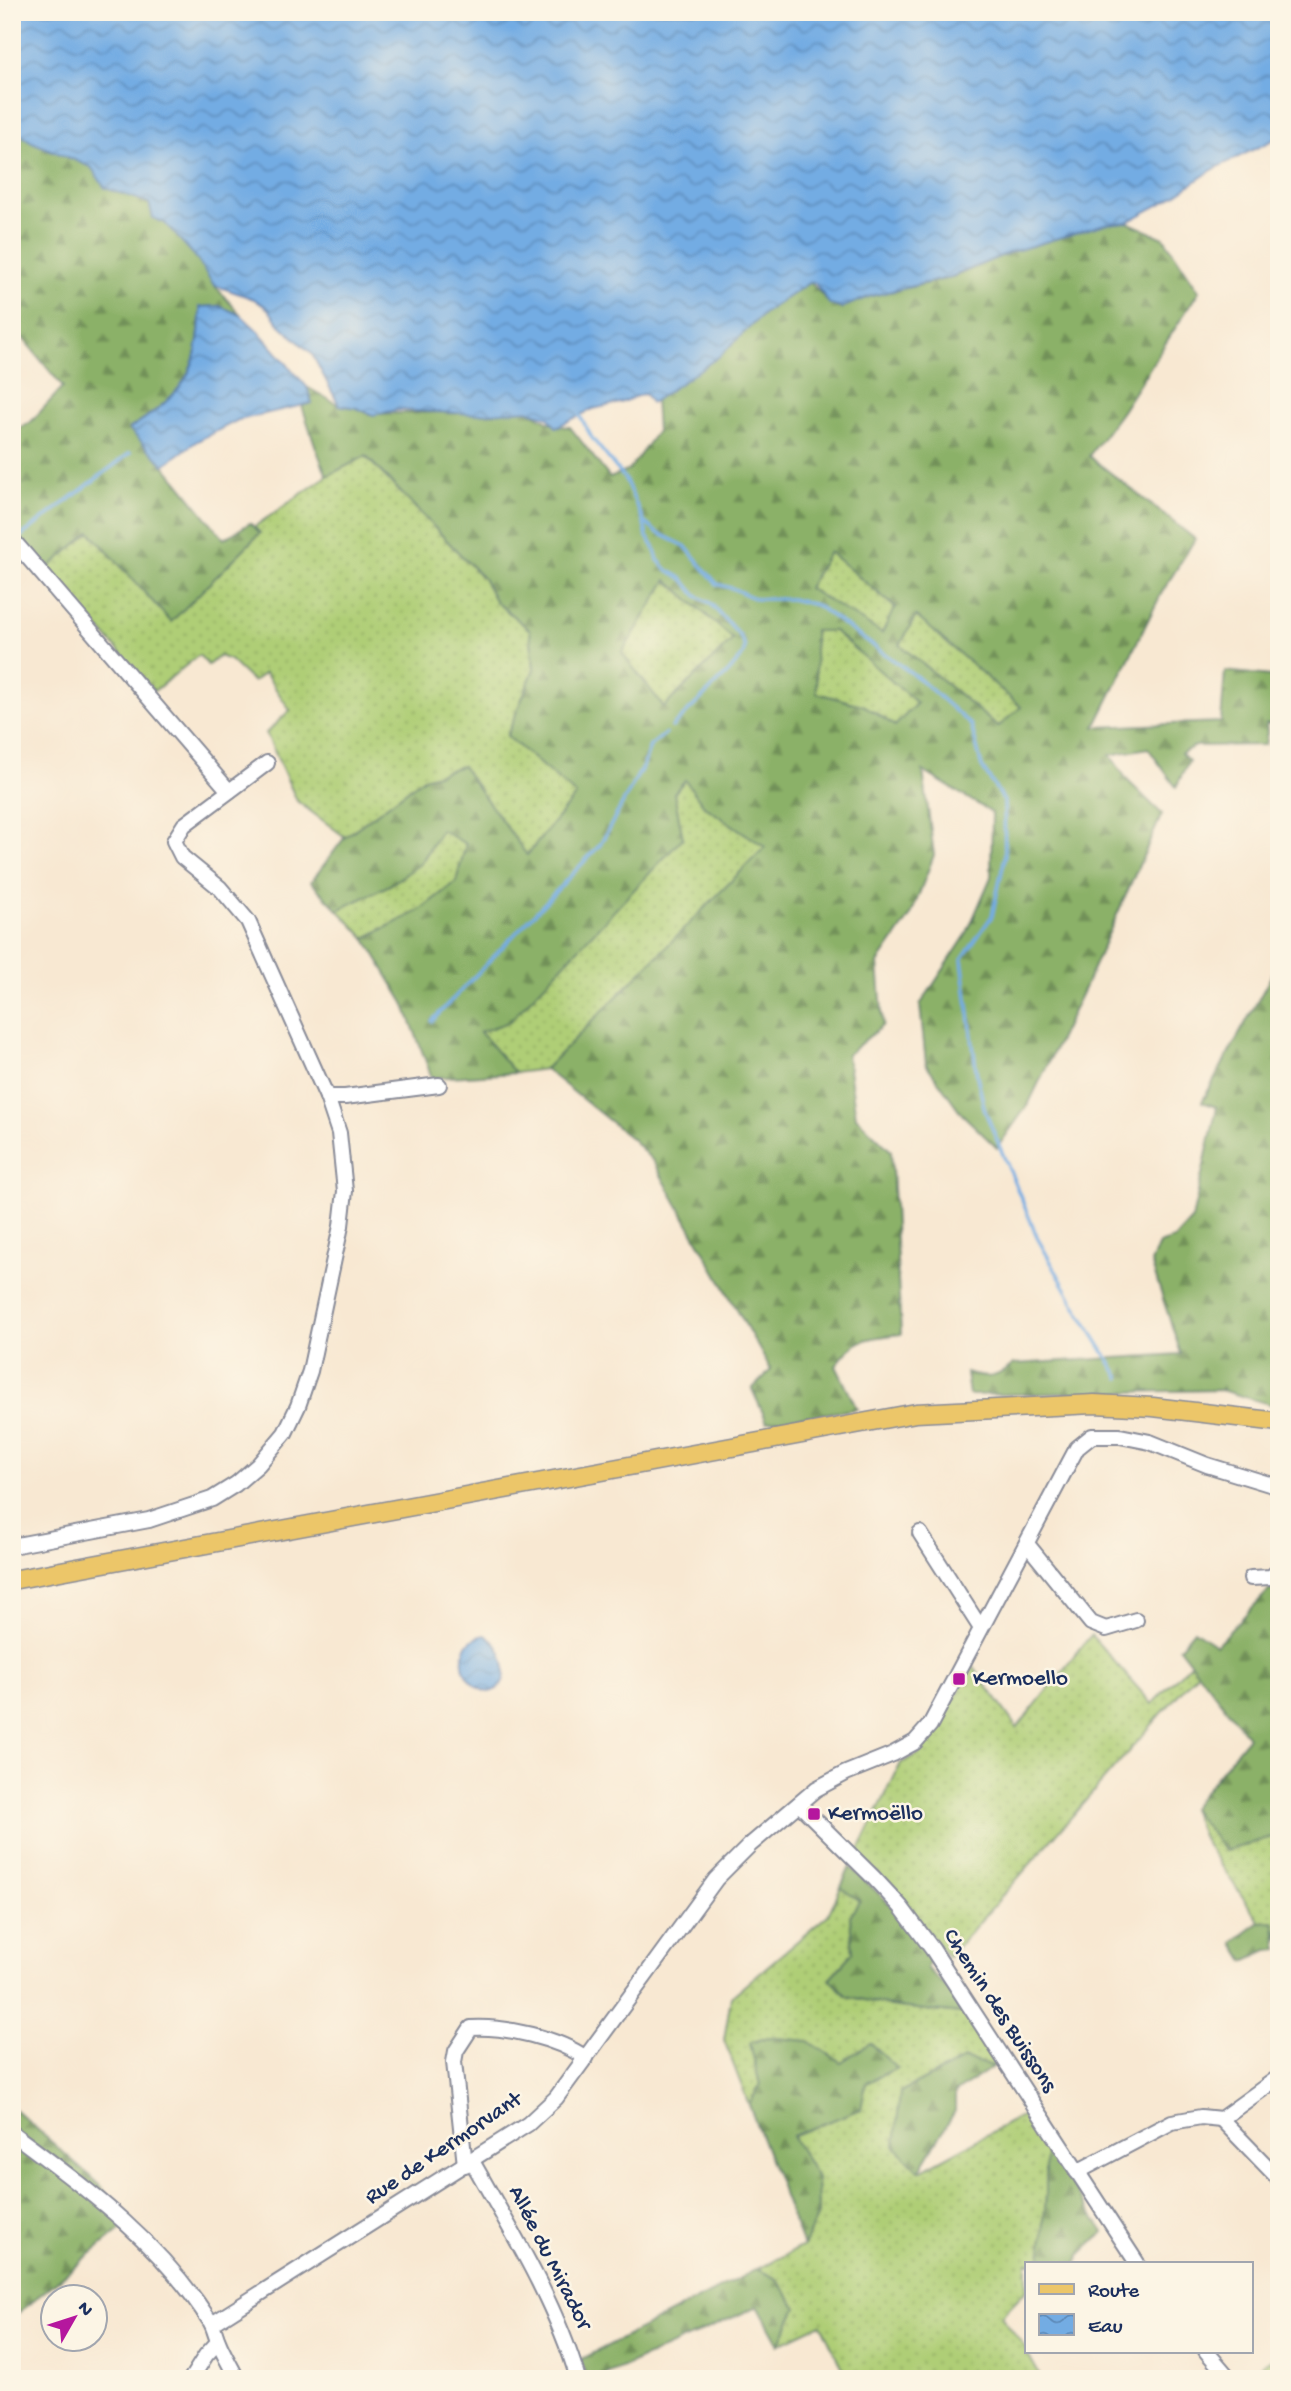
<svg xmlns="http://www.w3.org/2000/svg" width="1291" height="2391" font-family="'Gochi Hand',sans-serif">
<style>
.grass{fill:url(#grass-dots);stroke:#657e6a;stroke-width:2}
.forest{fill:url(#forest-firs);stroke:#537062;stroke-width:2;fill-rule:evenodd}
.water{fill:url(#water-waves);stroke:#476ea0;stroke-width:2}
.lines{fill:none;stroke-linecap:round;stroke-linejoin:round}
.stream{stroke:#73ace3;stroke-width:3.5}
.minor-casing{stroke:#8a8c98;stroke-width:18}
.major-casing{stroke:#8a8c98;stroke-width:21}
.minor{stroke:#fff;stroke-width:14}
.major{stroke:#ecc669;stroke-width:18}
.poi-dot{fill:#b5179e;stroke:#fcf5e5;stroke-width:2.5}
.labels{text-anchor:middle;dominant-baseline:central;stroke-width:5;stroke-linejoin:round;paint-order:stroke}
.poi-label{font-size:23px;fill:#1b2f5e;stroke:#fcf5e5;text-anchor:start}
.street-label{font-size:23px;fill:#1b2f5e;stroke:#fcf5e5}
</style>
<defs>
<pattern id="grass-dots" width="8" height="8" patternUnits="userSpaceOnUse" patternTransform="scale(1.75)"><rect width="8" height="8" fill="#afce76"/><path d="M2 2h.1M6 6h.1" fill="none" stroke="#96b168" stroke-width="1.8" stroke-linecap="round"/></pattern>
<pattern id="forest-firs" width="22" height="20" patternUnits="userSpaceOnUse" patternTransform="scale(1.75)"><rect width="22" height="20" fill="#8bb167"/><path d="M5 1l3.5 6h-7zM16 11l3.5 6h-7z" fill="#719058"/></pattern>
<pattern id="water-waves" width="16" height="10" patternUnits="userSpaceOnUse" patternTransform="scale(1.75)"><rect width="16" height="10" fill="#73ace3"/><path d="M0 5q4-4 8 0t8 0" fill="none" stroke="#5e8cbb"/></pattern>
</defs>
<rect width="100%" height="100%" fill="#fcf5e5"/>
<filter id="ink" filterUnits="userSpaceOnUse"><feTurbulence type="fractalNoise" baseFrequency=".0143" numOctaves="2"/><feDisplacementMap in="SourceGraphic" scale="14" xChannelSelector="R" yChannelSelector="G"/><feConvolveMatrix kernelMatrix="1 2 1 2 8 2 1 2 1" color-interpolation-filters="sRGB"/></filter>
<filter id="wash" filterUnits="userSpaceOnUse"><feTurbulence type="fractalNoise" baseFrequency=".00686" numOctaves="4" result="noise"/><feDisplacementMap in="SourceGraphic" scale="28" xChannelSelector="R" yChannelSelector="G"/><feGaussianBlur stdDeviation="1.57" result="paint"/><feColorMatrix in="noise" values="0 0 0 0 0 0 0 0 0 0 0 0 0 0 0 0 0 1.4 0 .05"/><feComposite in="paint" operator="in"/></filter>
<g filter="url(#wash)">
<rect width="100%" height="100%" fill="#f8e8d2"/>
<g class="grass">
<path d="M365,456L483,578L496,602L530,630L534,669L507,736L577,795L527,855L424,778L345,837L297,801L266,733L290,710L265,673L253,682L230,660L219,656L208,665L199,655L154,691L47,569L90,532L171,621L260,533L254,527L327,476Z"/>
<path d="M830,551L895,608L882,634L808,588Z"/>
<path d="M667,580L733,639L664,708L621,653Z"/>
<path d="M916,616L1022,707L998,727L900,645Z"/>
<path d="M814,631H834L918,703L895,726L865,706L816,693Z"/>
<path d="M685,779L704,806L766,847L545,1069L515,1073L479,1032L509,1022Z"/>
<path d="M441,830L466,844L456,882L417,912L365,938L338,910L390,885L421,863Z"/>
<path d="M1091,1635L1152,1704L1191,1663L1198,1672L948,1958L911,1908L857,1854L901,1763L921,1753L938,1730L972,1665L1017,1728Z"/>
<path d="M1191,1808L1225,1851L1279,1835V1940L1273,1921L1260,1922L1204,1841Z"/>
<path d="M841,1887L860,1901L850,1916L853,1952L829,1979L848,1996L890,2006L960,2014L954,1994L999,2062L994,2066L964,2059L895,2146L920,2171L1023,2115L1046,2148V2195L1041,2263H1027V2289L1001,2316L1021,2342L1042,2379H847L821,2324L779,2344L797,2308L777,2279L757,2269L803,2246L818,2215L817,2178L792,2136L860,2109L866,2083L897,2068L841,2062L808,2041L750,2043L760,2085L749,2105L724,2040L731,1997L828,1915Z"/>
<path d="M1279,2354V2379H1240Z"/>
</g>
<g class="forest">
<path d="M12,105L133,162L165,223L195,256L214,285L241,315L219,306L200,307C201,372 182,395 130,428L164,465L224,539L250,523L260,533L171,622L90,532L47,569L12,529V432L30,423L63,387L12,325Z"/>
<path d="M1127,222L1164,238L1199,291L1122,411L1089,456L1195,539L1161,594L1095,727L1221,722L1225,671L1279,677V724H1266L1267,732L1265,745L1195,746L1181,753L1189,761L1176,787L1148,748L1110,755L1128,781L1162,814L1086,984L1029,1103L997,1148L962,1114L926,1064L920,1005L966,935L991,877L992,813L923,771L934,855L911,915L878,963L883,1025L847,1055L856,1117L891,1151L901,1334C868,1338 855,1337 836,1366L857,1409L767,1422L752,1389L771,1370L653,1161L632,1139L545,1069L765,847L704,806L685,780L674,793L683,838L509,1022L480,1032L515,1073L432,1078L404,1003L365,938L417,912L456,882L466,844L441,830L421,863L390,885L338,910L311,882L345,837L424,778L462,766L527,855L576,795L507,736L534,669L530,630L496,602L483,578L366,456L327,476L316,448L302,406L312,403L307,387L339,405L357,408L369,414L528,410L556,426L570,427L610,478L629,470L657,431L655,400L721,355L764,313L810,282L830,304L841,308L871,296L951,278L1008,253L1105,224ZM829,552L895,607L882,633L808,588ZM667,580L733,639L664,707L622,653ZM916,616L1021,707L998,727L900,645ZM814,631H834L917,703L895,726L865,706L817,693Z"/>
<path d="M1279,962V1407L1221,1390L969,1395L966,1373C989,1380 996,1378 1014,1364L1181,1354L1151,1262L1159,1244L1174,1239L1192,1219L1217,1107L1202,1102Z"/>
<path d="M1279,1580V1835L1225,1851L1191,1808L1248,1737L1179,1648L1194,1630L1216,1645Z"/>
<path d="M850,1867L890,1904L930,1960L926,1968L954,1994L961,2014L890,2006L847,1996L829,1979L853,1952L850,1916L859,1901L841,1887Z"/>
<path d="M1273,1921L1278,1949L1268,1950L1245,1961L1233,1942L1260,1922Z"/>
<path d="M768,2037L808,2041L841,2062L870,2043L897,2068L866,2083L861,2109L792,2136L817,2178L818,2215L803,2246L749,2105L760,2085L750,2043Z"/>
<path d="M964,2059L994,2066L955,2093V2111L919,2171L895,2146L900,2092Z"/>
<path d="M12,2107L101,2186L127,2224L12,2318Z"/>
<path d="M1046,2148L1104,2232L1080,2255L1077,2263H1041L1046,2195Z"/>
<path d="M757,2269L777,2279L797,2308L779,2344L758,2306L605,2375L606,2379H587L580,2360Z"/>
</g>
<g class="water">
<path d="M12,12H1279V137L1212,170L1170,199L1127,222L1105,224L1008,253L951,277L871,296L841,308L830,305L815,283L810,282L764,313L721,355L651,403L646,395L642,394L620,403L593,409L556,427L548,417L528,410L477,414L397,410L373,415L357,408L339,405L312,354L280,325L268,309L254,299L214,285L195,256L165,223L153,218L149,203L105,188L91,167L32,142L12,129Z"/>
<path d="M219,306L241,315L259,332L307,387L312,403L238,420L197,441L164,465L129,429C182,395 201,372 200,307Z"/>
<path d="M485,1635C504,1643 517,1688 488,1692C459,1685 451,1641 485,1635Z"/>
</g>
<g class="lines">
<g class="stream">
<path d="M578,412L592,438L625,479L644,522L656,532L685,546L717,584L734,589L756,599H791L816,605L917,677L971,725L982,767L1004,801L1005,857L992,916L962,959L977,1076L985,1111L1038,1239L1075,1305L1120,1378"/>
<path d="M644,524L647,537L654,547L658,560L667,570L683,579L697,596L710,603L740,636L745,647L743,655L729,672L672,727"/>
<path d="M21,536L130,453"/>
<path d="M432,1021L600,845L644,764L650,746L666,733"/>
</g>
</g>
</g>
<g filter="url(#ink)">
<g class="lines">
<g class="minor-casing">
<g id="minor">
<path d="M12,539L229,791"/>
<path d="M327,1097H345L439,1085"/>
<path d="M920,1533L980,1627"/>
<path d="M1027,1544L1091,1623L1106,1629L1136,1620"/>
<path d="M12,1546L149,1520L212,1499L236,1484L258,1465L285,1433L298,1406L310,1371L341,1226L345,1191L339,1133L327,1097L248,921L220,888L182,857L174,841L184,825L267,763"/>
<path d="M1251,1578L1271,1577L1279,1570"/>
<path d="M799,1804L874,1878L901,1907L933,1950L1137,2263"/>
<path d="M1221,2119L1279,2179"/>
<path d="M12,2133C87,2189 158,2240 210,2321C214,2327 215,2334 218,2341C223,2354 231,2366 237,2379"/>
<path d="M472,2161C511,2230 556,2303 578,2379"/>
<path d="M465,2165L454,2062L456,2051L471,2028C506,2026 557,2038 586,2058"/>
<path d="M1077,2172L1172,2122L1201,2117L1221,2119L1279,2077"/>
<path d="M212,2324L528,2124L556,2098L716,1879L750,1845L816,1789L846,1773L893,1754L915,1742L930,1725L1077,1448L1092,1436H1120L1150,1442L1207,1465L1279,1487"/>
<path d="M1206,2351L1230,2379"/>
<path d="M191,2379L206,2355L218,2342"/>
</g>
</g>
<g class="major-casing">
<path id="major" d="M12,1580L916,1413L1094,1404L1153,1407L1279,1422"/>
</g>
<use href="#minor" class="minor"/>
<use href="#major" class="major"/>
</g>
</g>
<g class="poi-dot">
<rect x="952" y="1672" width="14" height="14" rx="3.5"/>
<rect x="807" y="1807" width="14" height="14" rx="3.5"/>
</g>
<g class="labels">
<g class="poi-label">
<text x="973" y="1679">Kermoello</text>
<text x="828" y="1814">Kermoëllo</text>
</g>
<g class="street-label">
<text transform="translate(999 2011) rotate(57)">Chemin des Buissons</text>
<text transform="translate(444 2149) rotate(-34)">Rue de Kermorvant</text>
<text transform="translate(549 2258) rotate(63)">Allée du Mirador</text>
</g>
</g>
<rect width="1291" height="2391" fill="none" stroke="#fcf5e5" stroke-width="42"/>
<rect x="1025" y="2262" width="228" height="91" fill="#fcf5e5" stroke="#a2a6af" stroke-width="2"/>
<rect x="1039" y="2284" width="35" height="10" fill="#ecc669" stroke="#a2a6af" stroke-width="2"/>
<text x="1088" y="2296" font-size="21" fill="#1b2f5e">Route</text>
<rect x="1039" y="2314" width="35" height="21" fill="url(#water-waves)" stroke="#a2a6af" stroke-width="2"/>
<text x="1088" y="2332" font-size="21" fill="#1b2f5e">Eau</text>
<g transform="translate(74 2318) rotate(51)"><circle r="33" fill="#fcf5e5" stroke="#a2a6af" stroke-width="2"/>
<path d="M0-5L12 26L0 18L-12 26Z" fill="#b5179e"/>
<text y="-10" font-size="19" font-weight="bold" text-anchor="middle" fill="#1b2f5e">N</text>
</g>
</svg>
